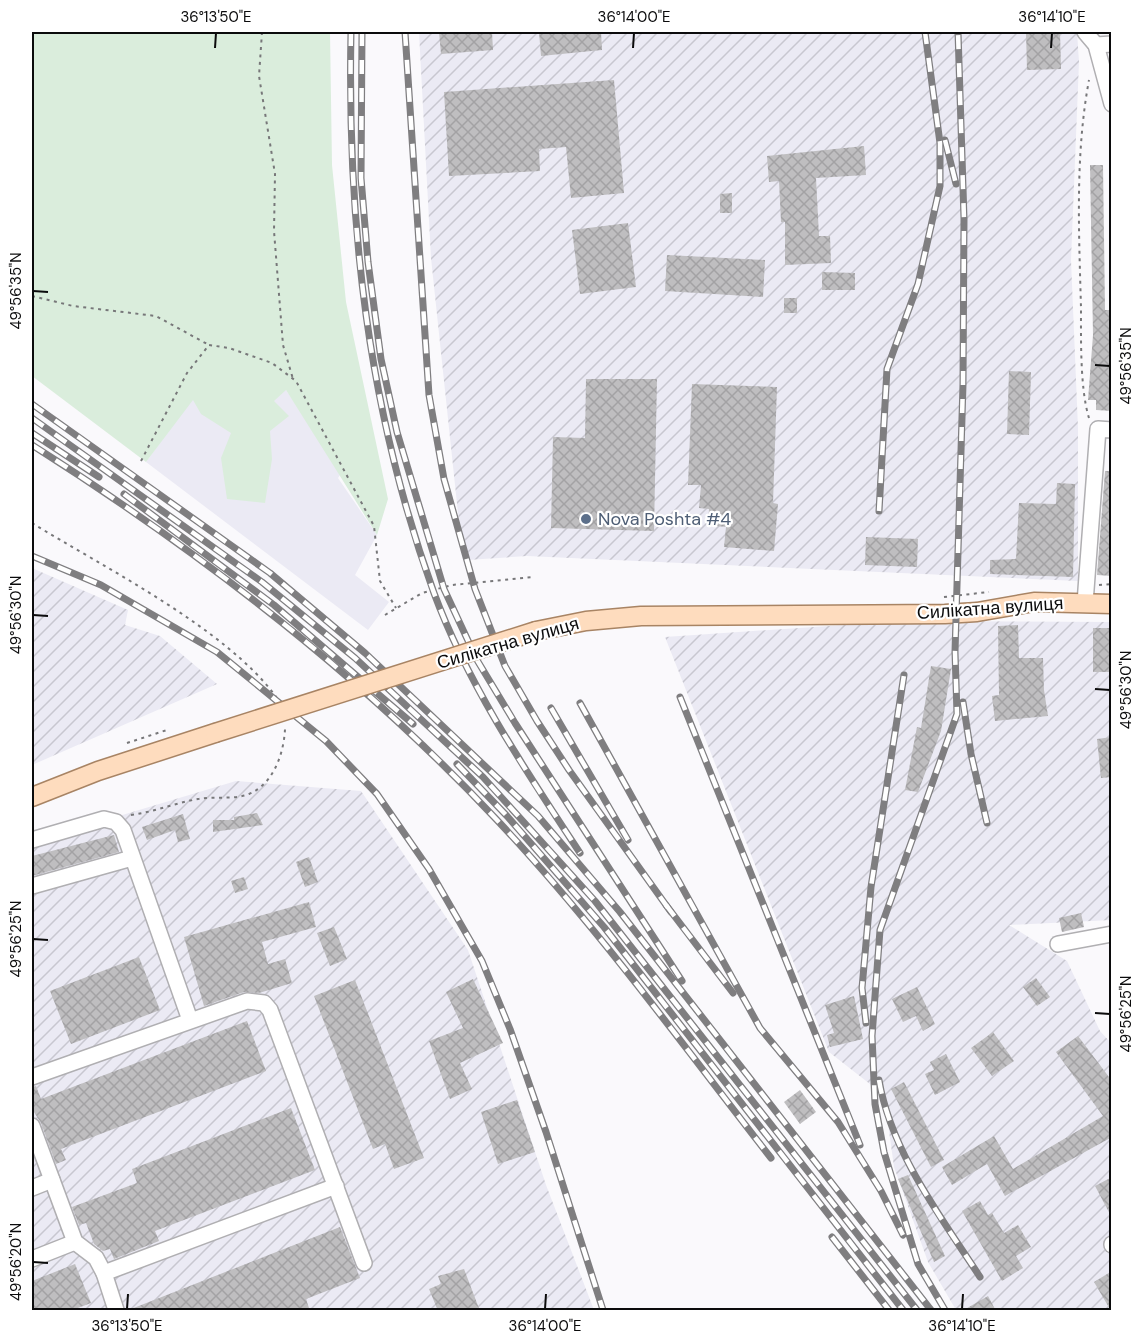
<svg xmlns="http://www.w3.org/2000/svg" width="1143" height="1342" font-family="'DM Sans',sans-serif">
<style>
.industrial{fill:url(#industrial-furrows)}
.built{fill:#ebeaf4}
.green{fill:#daeddc}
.building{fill:url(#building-cross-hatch)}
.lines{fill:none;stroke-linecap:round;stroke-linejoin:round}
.minor-casing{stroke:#b0afb2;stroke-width:18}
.major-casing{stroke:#a88464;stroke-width:21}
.path{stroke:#777779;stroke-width:2;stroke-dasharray:3 4.5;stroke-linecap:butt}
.minor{stroke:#fff;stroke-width:15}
.major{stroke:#fedcbe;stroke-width:18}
.rail-casing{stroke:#7f7e80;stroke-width:7}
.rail{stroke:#fff;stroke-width:4.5;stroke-dasharray:14;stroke-linecap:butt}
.major-bridge-casing{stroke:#a88464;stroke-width:21;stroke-linecap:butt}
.major-bridge{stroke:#fedcbe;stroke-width:18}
.ticks{fill:none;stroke:#0b0b0c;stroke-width:2}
.service-dot{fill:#5c6f8a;stroke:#fff;stroke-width:2}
.labels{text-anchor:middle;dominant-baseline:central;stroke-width:4.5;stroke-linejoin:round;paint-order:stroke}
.service-label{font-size:18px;fill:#4e5e75;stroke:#fff;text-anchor:start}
.street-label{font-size:18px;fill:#0b0b0c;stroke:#fff}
.neatline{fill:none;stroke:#0b0b0c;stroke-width:2}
.ticks-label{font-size:15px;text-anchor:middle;fill:#0b0b0c}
</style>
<defs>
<pattern id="industrial-furrows" width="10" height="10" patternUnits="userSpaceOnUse" patternTransform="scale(1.5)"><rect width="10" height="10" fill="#ebeaf4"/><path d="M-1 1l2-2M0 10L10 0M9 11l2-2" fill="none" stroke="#c8c7d0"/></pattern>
<pattern id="building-cross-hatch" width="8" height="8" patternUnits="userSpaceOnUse" patternTransform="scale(1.5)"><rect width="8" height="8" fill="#bfbec0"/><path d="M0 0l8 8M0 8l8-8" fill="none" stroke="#a3a2a4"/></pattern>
</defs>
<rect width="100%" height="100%" fill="#faf9fc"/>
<g class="industrial">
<path d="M419,32H1077L1079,62L1071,260L1078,428V581L527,556L467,560L460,532L431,258Z"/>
<path d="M32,568L128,610L125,625L160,636L217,684L32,765Z"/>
<path d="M904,621L1111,622V920L1009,925L1067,961L1100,1031L1111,1043V1310H956L928,1262L894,1167L884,1095L829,1052L665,637Z"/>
<path d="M236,781L361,791L468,950L546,1185L594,1310H32V842Z"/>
</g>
<path class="built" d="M286,390L342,472L338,478L377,535L355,575L389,602L368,630L146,462L192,399Z"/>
<path class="green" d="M32,32H330L332,165L346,302L388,499L377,535L286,390L274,401L289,416L270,431L272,459L265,503L227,499L221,458L231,433L201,414L193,400L146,462L32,376Z"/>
<g class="building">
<path d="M439,32H492L493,50L441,54Z"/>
<path d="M539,32H601L602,50L541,56Z"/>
<path d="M1026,32H1060L1061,69L1027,70Z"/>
<path d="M614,80L624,193L571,198L566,147L539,149L540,171L449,176L444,92Z"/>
<path d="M864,146L866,175L816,178L819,236H830L831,263L785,265V222H781L779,181L769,182L767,156Z"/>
<path d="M1090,165H1103L1105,310H1112V411L1096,410V400H1088L1093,335Z"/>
<path d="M732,193V213H720V194Z"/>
<path d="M628,223L636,287L580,294L572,230Z"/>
<path d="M667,255L765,260L763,297L665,291Z"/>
<path d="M822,272L855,273V290H822Z"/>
<rect x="784" y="298" width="13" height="15"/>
<path d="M1009,371L1031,372L1029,435L1007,434Z"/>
<path d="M586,379H657L654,531L551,528L553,437L585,438Z"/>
<path d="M692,384L777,387L773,503L778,504L774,551L724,547L726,527L708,525L709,509L699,508L701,485H688Z"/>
<path d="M1105,471H1112V576L1097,575Z"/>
<path d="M1057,483L1075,484L1073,577L990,574V560L1016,559L1019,503L1056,504Z"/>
<path d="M866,537L918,539L917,567L865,565Z"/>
<path d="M1018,625L1019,658H1043L1044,690L1048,716L995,721L992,696L999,695L998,626Z"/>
<rect x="1093" y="628" width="19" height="44"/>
<path d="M931,666L951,669L941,731L918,792L905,790L917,727L921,728Z"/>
<path d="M1112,737V777L1101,778L1097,739Z"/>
<path d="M257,813L263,825L213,832V820H234V817Z"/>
<path d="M183,814L190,839L178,842L175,830L147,840L142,827Z"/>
<path d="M114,835L119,852L32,876V856Z"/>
<path d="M309,857L318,882L305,887L296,862Z"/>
<path d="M244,877L248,889L235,893L231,881Z"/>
<path d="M309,902L316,927L262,942L268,964L285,959L292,983L259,993L244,992L204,1006L184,937Z"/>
<path d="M1081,913L1084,927L1062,932L1059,918Z"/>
<path d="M334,927L347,959L330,966L317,933Z"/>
<path d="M139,957L160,1010L71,1044L50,991Z"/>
<path d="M1036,978L1050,997L1037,1006L1023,987Z"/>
<path d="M473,979L503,1043L460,1063L472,1089L450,1099L429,1041L463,1028L446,992Z"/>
<path d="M355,980L424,1158L394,1169L385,1144L373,1149L314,996Z"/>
<path d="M917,987L935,1024L923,1031L916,1016L903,1022L892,999Z"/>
<path d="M854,996L863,1039L830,1047L827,1035L834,1033L825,1005Z"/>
<path d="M247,1021L266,1071L61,1149L66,1160L56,1164L41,1123L32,1109V1087L36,1086L41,1099Z"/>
<path d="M993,1032L1014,1061L992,1076L971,1048Z"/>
<path d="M1078,1036L1112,1081V1137L1005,1196L987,1164L952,1185L942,1167L994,1136L1013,1169L1103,1116L1056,1052Z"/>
<path d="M946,1054L960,1082L935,1095L925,1074L934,1070L930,1062Z"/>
<path d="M904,1082L944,1160L931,1167L891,1089Z"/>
<path d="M800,1090L816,1112L800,1124L784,1102Z"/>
<path d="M517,1100L535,1152L498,1164L481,1112Z"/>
<path d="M291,1108L315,1170L155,1231L159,1241L114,1259L110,1249L103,1251L94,1244L86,1223L79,1225L72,1207L137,1183L132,1169Z"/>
<path d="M908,1175L945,1256L934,1262L898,1179Z"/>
<path d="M1112,1177V1218L1095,1186Z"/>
<path d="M980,1201L988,1215L992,1213L1004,1233L1018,1225L1031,1247L1016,1256L1023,1268L1002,1281L962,1211Z"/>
<path d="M340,1227L360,1278L306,1299L310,1311H126Z"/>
<path d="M75,1264L91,1303L70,1311H32V1281Z"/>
<path d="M464,1269L480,1311H438L429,1289L441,1284L438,1276Z"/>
<path d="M1112,1271V1311H1111L1094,1282Z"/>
<path d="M988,1296L996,1311H962Z"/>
</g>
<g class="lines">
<g class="minor-casing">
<g id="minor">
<path d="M1085,32L1096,45L1112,104"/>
<path d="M1096,45L1112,44"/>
<path d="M1085,603L1098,429L1112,430"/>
<path d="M32,840L104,819L116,822L123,830L190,1020"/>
<path d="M32,886L132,858"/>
<path d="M1058,944L1112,934"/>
<path d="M32,1077L247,1001L264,1003L270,1010L364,1263"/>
<path d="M32,1126L75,1242L96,1258L104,1273L116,1310"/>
<path d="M32,1188L52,1180"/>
<path d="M1112,1244V1245"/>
<path d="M32,1259L75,1242"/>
<path d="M104,1273L336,1186"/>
</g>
</g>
<g class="major-casing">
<g id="major">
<path d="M536,631L586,621L641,616L945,614L977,612L1034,602L1112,604"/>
<path d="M32,797L98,771L215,733"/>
</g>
</g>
<g class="path">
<path d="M262,32L259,76L275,174L274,231L283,345L293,379"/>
<path d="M32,296L73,306L156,316L209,345"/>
<path d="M1089,418C1080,389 1081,339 1081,308C1079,233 1075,155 1089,80"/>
<path d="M141,461L187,373L209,345L229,348L272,363L296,381L374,526L380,581L396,608"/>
<path d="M32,523C105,568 227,629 277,698"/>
<path d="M1099,585L1112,584"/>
<path d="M944,597L989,592"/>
<path d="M385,615L422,593L452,585L533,577"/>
<path d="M127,743L167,730"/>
<path d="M131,815C154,812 175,803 198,799C214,796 234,800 249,794C274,784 284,752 285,729"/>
</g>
<use href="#minor" class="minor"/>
<use href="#major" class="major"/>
<g class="rail-casing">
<g id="rail">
<path d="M351,32C347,224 368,411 434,593C468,685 526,771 580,853"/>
<path d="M362,32L361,178L368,262L381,359L397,432L444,589L477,660L515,723L682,981"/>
<path d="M405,32L429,395L444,479L475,589L505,666L537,721L569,770L671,912"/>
<path d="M945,140L956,184"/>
<path d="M32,404L270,573L365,653L538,816L620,912L931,1310"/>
<path d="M32,418L262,582L355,658L483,777L595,901L917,1310"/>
<path d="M32,433L99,477"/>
<path d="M32,445C199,551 360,674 496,819C596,925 682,1044 771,1158"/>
<path d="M124,494L274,605L413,724"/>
<path d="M879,511L887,369L918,284L940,186V143L925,32"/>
<path d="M32,556L101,585L217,652L326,741L377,794L429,869L482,961L510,1029L546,1132L603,1310"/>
<path d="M680,697L860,1145"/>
<path d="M963,702L971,754L987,823"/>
<path d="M580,703L760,1028L838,1122L881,1191L903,1235"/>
<path d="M551,708L628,840"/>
<path d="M457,764L507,816L604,927L903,1310"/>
<path d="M666,905L733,993"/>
<path d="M866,1023L862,988L871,887L904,675"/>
<path d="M879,1080C891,1152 941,1217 980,1277"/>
<path d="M832,1237L889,1310"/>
<path d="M945,1310L918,1264L884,1152L875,1104L872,1036L880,930L957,714L955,652L963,384L964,219L958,32"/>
</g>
</g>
<use href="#rail" class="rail"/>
<g class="major-bridge-casing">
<path id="major-bridge" d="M215,733L536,631"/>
</g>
<use href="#major-bridge" class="major-bridge"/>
</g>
<path class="ticks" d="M215,48L216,33M633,48L634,33M1051,48L1052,33M33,291L48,292M1095,365L1110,366M33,615L48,616M1095,689L1110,690M33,939L48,940M1095,1013L1110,1014M33,1262L48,1263M127,1309L128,1294M545,1309L546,1294M962,1309L963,1294"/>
<circle class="service-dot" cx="586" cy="519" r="6"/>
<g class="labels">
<g class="service-label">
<text x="598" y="519">Nova Poshta #4</text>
</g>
<g class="street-label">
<text transform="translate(990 608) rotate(-4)">Силікатна вулиця</text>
<text transform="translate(508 643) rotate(-16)">Силікатна вулиця</text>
</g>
</g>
<rect width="1143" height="1342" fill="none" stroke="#ffffff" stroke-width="66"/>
<rect x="33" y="33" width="1077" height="1276" class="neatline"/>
<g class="ticks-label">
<text x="216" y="22">36°13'50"E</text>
<text x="634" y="22">36°14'00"E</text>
<text x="1052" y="22">36°14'10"E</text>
<text transform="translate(16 291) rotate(-90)" y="5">49°56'35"N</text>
<text transform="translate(1126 366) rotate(-90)" y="5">49°56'35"N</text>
<text transform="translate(16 615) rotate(-90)" y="5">49°56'30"N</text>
<text transform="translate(1126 690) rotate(-90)" y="5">49°56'30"N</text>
<text transform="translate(16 939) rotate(-90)" y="5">49°56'25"N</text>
<text transform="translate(1126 1014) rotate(-90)" y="5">49°56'25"N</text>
<text transform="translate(16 1262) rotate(-90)" y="5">49°56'20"N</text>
<text x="127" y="1331">36°13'50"E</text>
<text x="545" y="1331">36°14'00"E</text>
<text x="962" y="1331">36°14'10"E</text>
</g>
</svg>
